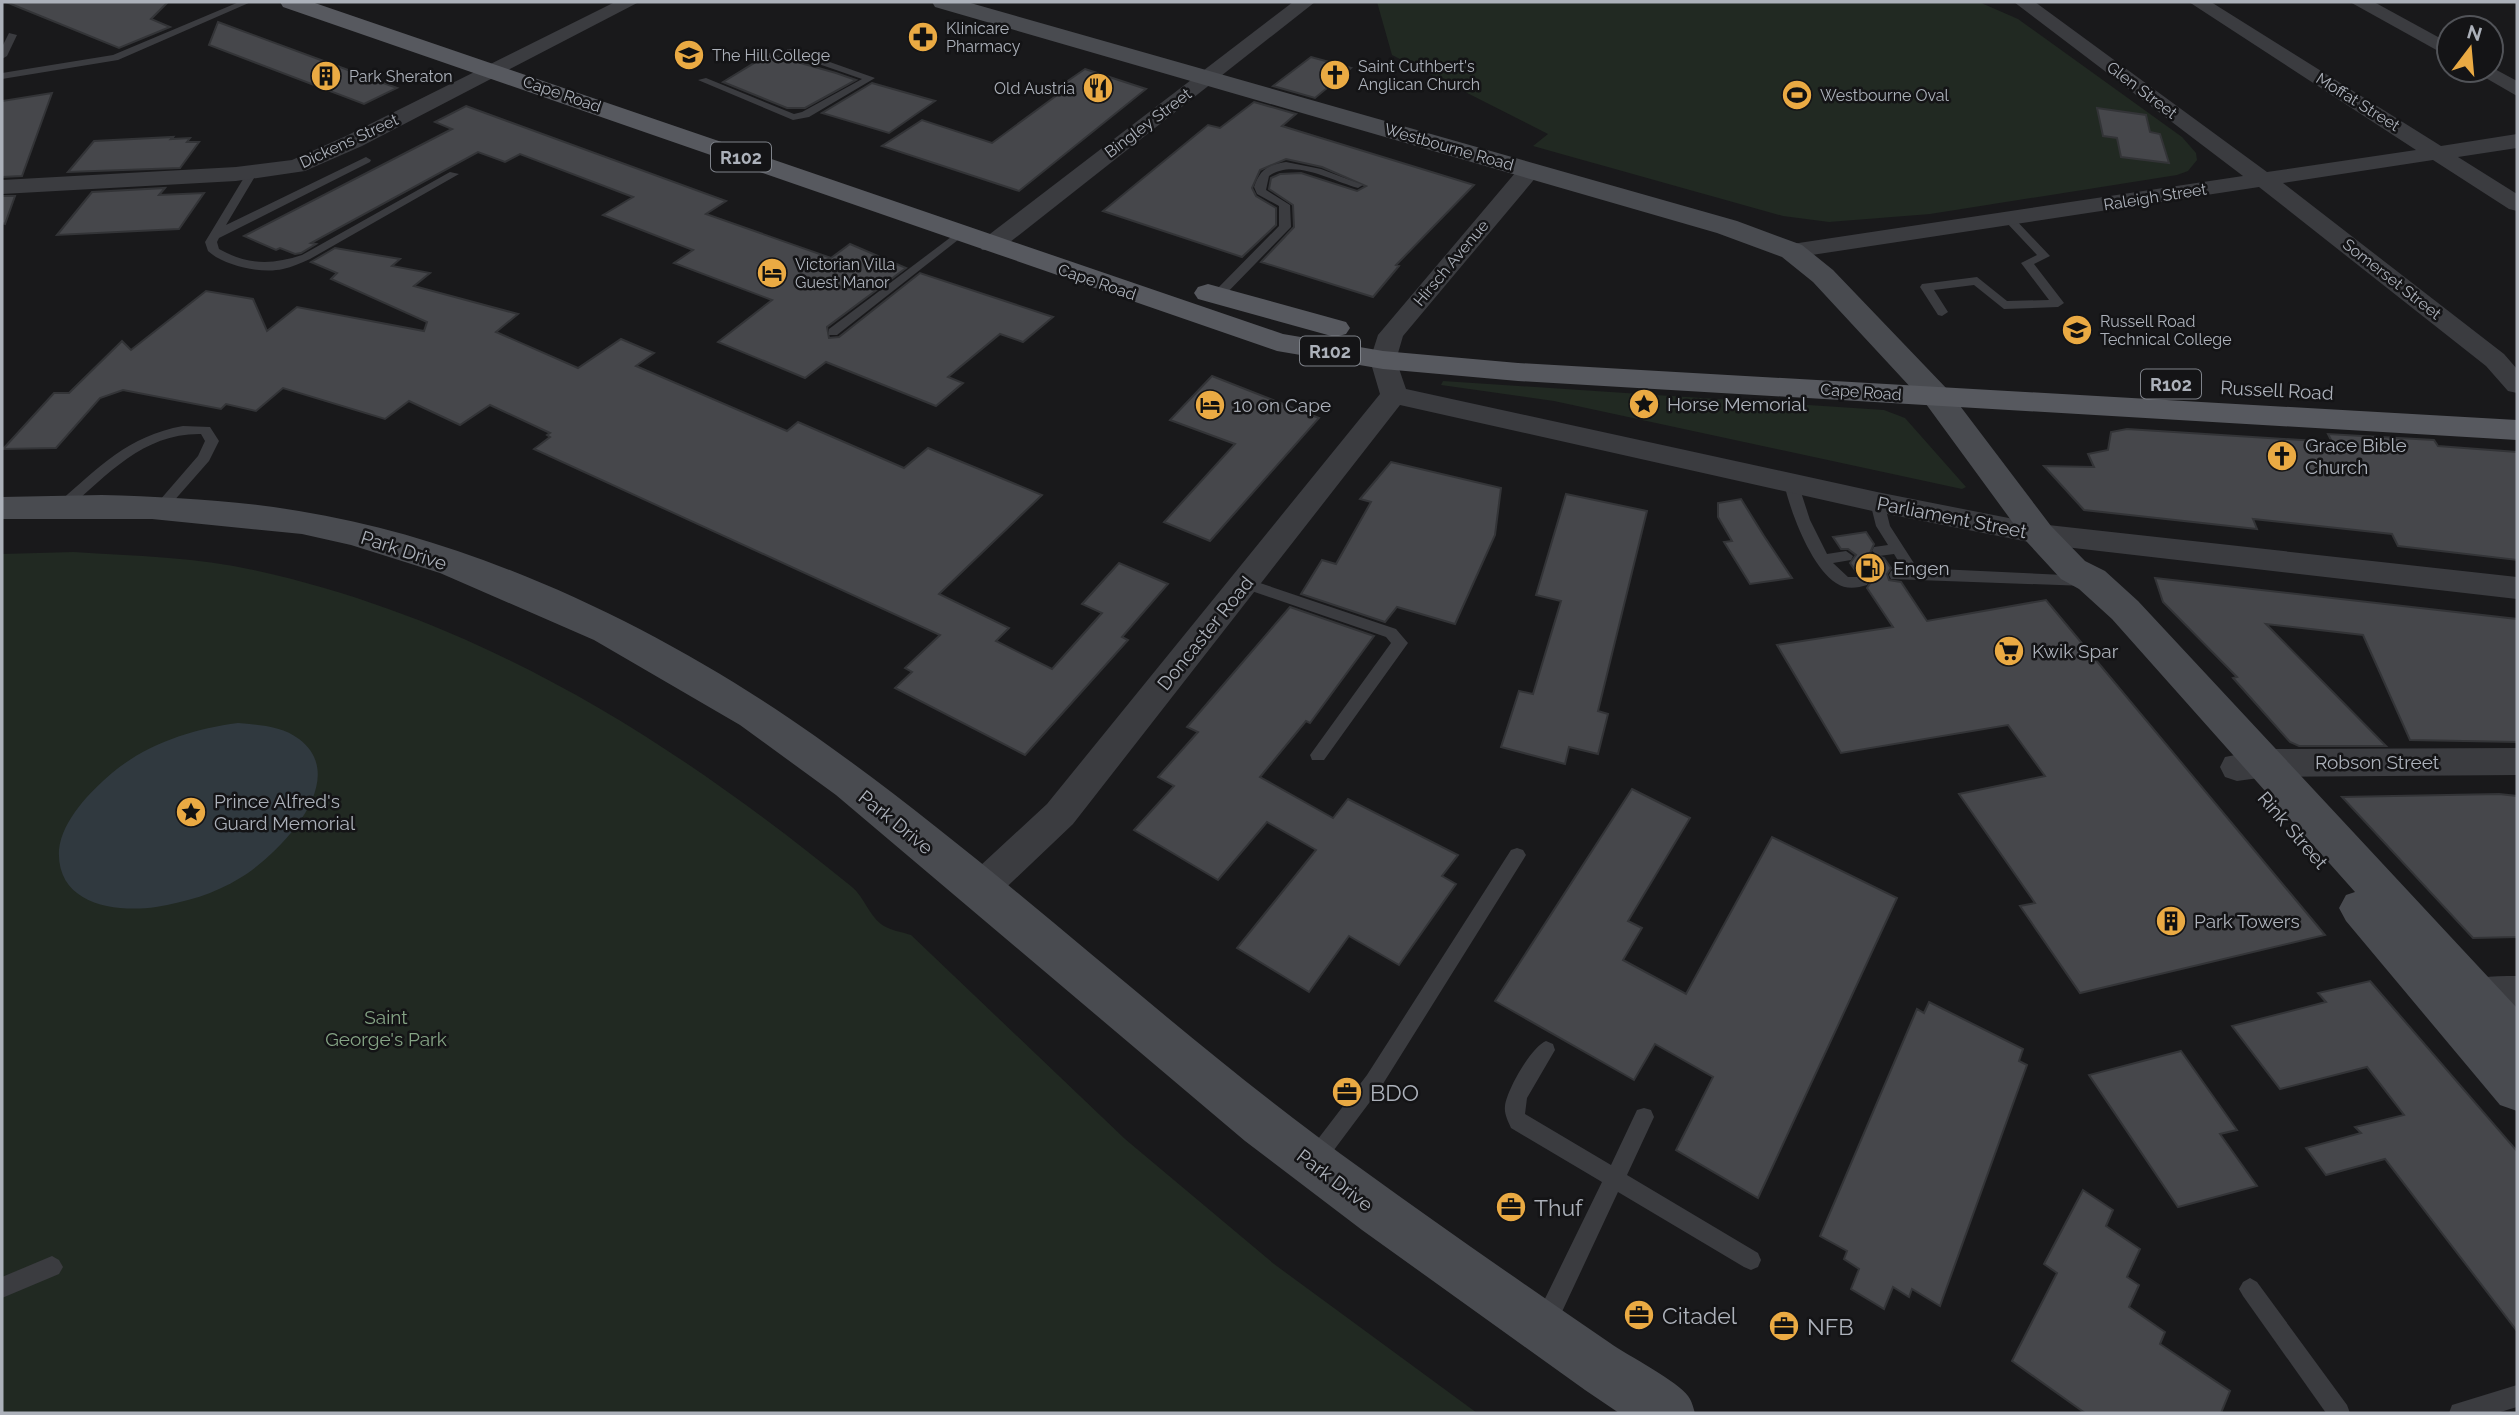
<svg xmlns="http://www.w3.org/2000/svg" width="2519" height="1415" font-family="Raleway,sans-serif">
<style>
.green{fill:#212922}
.water{fill:#30393f}
.building{fill:#46474b;stroke:#333437;stroke-width:2}
.lines{fill:none;stroke-linecap:round;stroke-linejoin:round}
.lane{fill:#3b3c40;fill-rule:evenodd}
.street{fill:#3b3c40;fill-rule:evenodd}
.secondary{fill:#494b50;fill-rule:evenodd}
.primary{fill:#57595f;fill-rule:evenodd}
.labels{text-anchor:middle;dominant-baseline:central;stroke-width:5;stroke-linejoin:round;paint-order:stroke}
.far-poi-label{font-size:16px;fill:#acb1ba;stroke:#141416;text-anchor:start}
.far-street-label{font-size:16px;fill:#acb1ba;stroke:#141416}
.shield{fill:#141416;stroke:#7e8289;stroke-width:2}
.shield-label{font-size:18px;font-weight:bold;fill:#acb1ba}
.street-label{font-size:19px;fill:#acb1ba;stroke:#141416}
.poi-label{font-size:19px;fill:#acb1ba;stroke:#141416;text-anchor:start}
.park-label{font-size:19px;fill:#85a485;stroke:#141416}
.near-poi-label{font-size:23px;fill:#acb1ba;stroke:#141416;text-anchor:start}
</style>
<rect width="100%" height="100%" fill="#19191b"/>
<g class="green">
<path d="M1377,2H1979L2018,19L2182,137L2196,153L2197,160L2188,171L2177,175L1930,214L1829,222L1783,216L1533,146L1548,134L1392,55Z"/>
<path d="M1443,381L1884,410L1905,418L1966,487L1962,489L1554,401L1441,385Z"/>
<path d="M74,552C136,556 198,557 258,571C429,609 584,689 725,790C769,821 810,853 852,887C864,897 869,915 881,924C888,930 902,932 911,935L1125,1139L1274,1264L1477,1413H2V554Z"/>
</g>
<path class="water" d="M238,723C259,725 282,726 299,739C353,780 277,856 240,878C214,894 186,902 156,907C115,913 56,904 59,850C62,820 91,791 112,773C148,743 193,729 238,723Z"/>
<g class="building">
<path d="M6,2H168L151,19L170,27L119,48Z"/>
<path d="M218,22L329,63L397,88L364,104L209,45Z"/>
<path d="M769,54L836,73L856,80L805,108H787L723,82Z"/>
<path d="M1311,57L1351,68L1315,98L1273,86Z"/>
<path d="M1085,69L1146,89L1019,191L882,146L922,120L992,143L1060,93L1053,91Z"/>
<path d="M872,83L935,101L889,133L822,113Z"/>
<path d="M52,93L22,176L2,177V101Z"/>
<path d="M1254,102L1296,114L1282,126L1474,185L1396,265L1399,266L1373,297L1261,262L1294,227L1293,205L1269,189L1271,178L1280,174L1301,173L1357,191L1366,186L1322,167L1286,159L1260,170L1252,188L1256,196L1276,208V225L1242,257L1103,211L1208,125L1220,128Z"/>
<path d="M466,106L726,201L706,214L831,258L850,244L906,268L827,327L829,338L839,337L920,273L1053,317L1023,342L1000,334L948,377L963,383L936,406L826,362L805,378L718,342L772,300L674,263L693,250L603,215L633,197L520,154L505,162L478,152L311,243L316,244L301,253L295,254L280,248L276,250L244,236L452,129L435,122Z"/>
<path d="M2097,108L2146,115L2150,132L2160,134L2169,163L2121,157L2117,138L2103,136Z"/>
<path d="M173,137L171,139L190,138L187,142H199L180,168L68,172L94,141Z"/>
<path d="M165,188L159,195L204,193L179,229L57,235L92,192Z"/>
<path d="M2,196H15L5,224L2,223Z"/>
<path d="M335,248L400,259L392,266L430,273L414,286L518,314L496,332L578,368L621,339L654,353L636,366L787,431L798,422L904,468L928,448L1042,495L939,594L1009,628L996,641L1052,669L1102,613L1082,604L1119,563L1168,584L1122,637L1128,640L1025,755L895,688L912,672L905,668L940,635L534,449L550,437L547,435L550,433L490,405L460,425L409,401L385,419L283,388L256,411L226,404L221,409L123,390L100,398L56,448L3,449L54,393H69L122,341L131,350L206,291L253,299L267,331L297,307L424,331L427,322L331,279L337,273L311,262Z"/>
<path d="M1212,376L1319,418L1210,541L1164,522L1235,444L1170,420Z"/>
<path d="M2127,429L2332,442L2328,434L2434,440L2438,446L2517,452V560L2398,546L2392,534L2253,519L2257,529L2084,510L2044,466L2094,467L2088,454L2108,450L2111,432Z"/>
<path d="M1391,462L1501,488L1495,535L1455,624L1397,607L1385,622L1301,594L1322,560L1336,564L1371,502L1360,499Z"/>
<path d="M1566,494L1647,511L1598,711L1608,714L1598,754L1569,747L1565,764L1501,747L1519,691L1533,694L1561,601L1536,595Z"/>
<path d="M1741,499L1764,536L1792,578L1750,584L1724,542L1732,541L1718,517V503Z"/>
<path d="M1866,532L1874,544L1870,553L1884,558L1891,568L1887,574L1889,580L1901,582L1927,621L2046,600L2325,935L2080,993L2020,906L2035,903L1959,794L2045,776L2008,725L1841,753L1777,645L1893,627L1867,588L1871,582L1869,576L1858,574L1850,563L1856,555L1848,549H1841L1833,537Z"/>
<path d="M2155,578L2517,619V742L2410,740L2363,635L2266,624L2386,746H2299L2290,742L2233,678L2237,677L2163,602Z"/>
<path d="M1290,607L1374,636L1310,723L1306,721L1260,777L1333,818L1348,799L1458,855L1442,876L1456,884L1399,965L1349,936L1309,992L1237,948L1316,850L1267,822L1218,880L1134,830L1174,786L1158,777L1198,732L1187,727Z"/>
<path d="M1632,789L1690,818L1628,921L1642,928L1623,960L1686,994L1772,837L1897,898L1758,1198L1676,1150L1713,1077L1655,1044L1634,1080L1495,1001Z"/>
<path d="M2499,794L2517,796V937L2473,938L2342,797Z"/>
<path d="M2370,981L2517,1151V1331L2385,1159L2326,1175L2306,1148L2361,1133L2355,1127L2404,1115L2367,1067L2280,1089L2232,1026L2326,1002L2318,993Z"/>
<path d="M1929,1002L2023,1049L2019,1061L2027,1065L1940,1306L1912,1289L1909,1297L1893,1287L1884,1309L1851,1289L1859,1269L1844,1259L1847,1251L1820,1236L1917,1009L1924,1013Z"/>
<path d="M2181,1051L2237,1130L2220,1134L2257,1186L2178,1207L2089,1075Z"/>
<path d="M2083,1190L2113,1210L2106,1226L2140,1249L2127,1277L2139,1285L2129,1307L2165,1332L2160,1344L2230,1391L2221,1413H2085L2012,1361L2057,1273L2044,1264Z"/>
</g>
<g class="lines">
<g class="lane">
<path d="M239,2H251L118,60L2,79V73L113,55Z"/>
<path d="M9,33L17,35L7,56L2,59V47Z"/>
<path d="M787,49H793L875,78L809,117L793,120L698,80L706,78L794,114L802,112L862,79L787,53Z"/>
<path d="M366,157L371,160L370,162L219,238L217,242L219,249C247,265 272,265 302,255L450,172L459,174L310,259C301,263 292,267 283,269C262,274 224,266 208,251L205,242L248,171L257,173L226,225Z"/>
<path d="M1286,162L1321,169L1363,185L1358,188C1332,181 1294,158 1269,176L1266,190L1290,205L1291,227L1221,299H1213V293L1279,226V206L1257,194L1254,187C1260,169 1268,165 1286,162Z"/>
<path d="M2005,217H2013L2050,256L2034,264L2064,303L2058,307L2004,309L1974,285L1934,290L1948,312L1942,316L1938,315L1920,287L1922,284L1977,277L2007,301L2049,300L2021,263L2037,255L2005,221Z"/>
<path d="M959,231L965,234L963,236L837,335H829V329Z"/>
<path d="M183,426L210,427L219,441L209,461L165,511L160,513L153,508L198,456L205,441L201,434C144,433 108,474 68,509H58L56,506L58,503C99,467 128,436 183,426Z"/>
<path d="M1791,478L1798,483L1810,520L1827,554L1846,551L1853,556L1851,560L1833,563L1848,577H1867L1869,581L1867,585C1857,588 1846,590 1836,583C1811,567 1790,511 1784,483Z"/>
<path d="M1877,497L1884,502L1890,526L1917,568L2086,576L2093,581L2086,586L1891,579L1889,575L1891,571L1903,569L1894,554L1879,556L1872,551L1874,547L1888,545L1876,526L1870,502Z"/>
<path d="M1245,578L1396,629L1408,643L1324,760H1312L1310,755L1391,643L1386,637L1240,587L1238,583L1240,579Z"/>
<path d="M1517,848L1523,850L1526,855L1523,860L1381,1087L1322,1166L1315,1169L1308,1166L1305,1159L1308,1152L1367,1075L1511,850Z"/>
<path d="M1546,1041L1553,1044L1555,1050L1527,1098L1525,1114L1611,1165L1637,1110L1644,1108L1651,1110L1654,1117L1627,1175L1758,1253L1761,1260L1758,1267L1751,1270L1744,1267L1618,1192L1553,1331L1545,1334L1537,1331L1534,1323L1537,1315L1602,1182L1511,1128C1508,1121 1504,1114 1505,1106C1507,1090 1531,1047 1546,1041Z"/>
<path d="M52,1256L59,1260L63,1267L59,1274L2,1298V1277Z"/>
<path d="M2250,1278L2257,1282L2347,1405L2350,1413H2326L2243,1296L2239,1289L2243,1282Z"/>
<path d="M2517,1385V1407L2497,1413H2449L2452,1405Z"/>
</g>
<g class="street">
<path d="M615,2H639L362,146L305,171L236,181L2,194V180L236,167L292,160L346,136Z"/>
<path d="M1293,2H1315L1000,250H982L979,245L982,240Z"/>
<path d="M2014,2H2035L2267,172L2416,150L2189,2H2211L2441,146L2517,134V148L2458,157L2517,194V211L2509,209L2433,160L2283,183L2504,354L2517,369V393L2508,391L2486,366L2259,187L1792,258L1783,256L1780,251L1783,246L1792,244L2243,176Z"/>
<path d="M2350,2H2374L2449,43V57Z"/>
<path d="M2491,67L2517,81V96L2472,70H2491Z"/>
<path d="M1529,164L1540,171L1537,176L1403,336L1396,360L1406,389L1877,492L2039,524L2517,577V599L2039,544L1877,512L1400,405L1073,824L993,900L980,905L967,900L962,889L967,878L1047,804L1380,394L1370,360L1378,335L1521,166Z"/>
<path d="M2517,748V775L2266,777L2237,781L2225,777L2220,767L2225,757L2266,749Z"/>
<path d="M2517,976V1010C2496,1011 2462,1018 2444,1011L2438,999L2444,987C2469,977 2491,976 2517,976Z"/>
</g>
<g class="secondary">
<path d="M932,2H967L1737,221L1802,245L1833,270L1948,390L2051,526L2085,561L2105,571L2138,601L2517,1008V1111L2500,1105L2346,921L2339,908L2346,895L2355,892L2112,619L2079,589L2061,579L2027,542L1926,404L1813,282L1782,257L1717,233L935,7Z"/>
<path d="M102,495C168,497 234,500 299,511C480,540 666,631 815,736C1005,870 1173,1034 1363,1170C1444,1229 1527,1286 1610,1343C1627,1355 1679,1382 1688,1396C1692,1401 1693,1407 1695,1413H1619L1585,1390L1362,1230L1245,1141L836,795L740,725L594,640L440,573L351,545L302,534L152,519H2V497Z"/>
</g>
<g class="primary">
<path d="M280,2H312L1283,334L1383,351L1518,363L2517,420V440L1518,381L1383,369L1277,351L283,7Z"/>
<path d="M1208,284L1346,322L1350,328L1346,334L1335,337L1198,299L1194,293L1198,287Z"/>
</g>
</g>
<defs>
<g id="pharmacy-disc" transform="scale(1.575)"><circle r="9.5" fill="#eaaa43" stroke="#141416"/><path d="M-2-6h4v4h4v4h-4v4h-4v-4h-4v-4h4Z" fill="#111"/></g>
<g id="school-disc" transform="scale(1.575)"><circle r="9.5" fill="#eaaa43" stroke="#141416"/><path d="M0-5L7-2L0 1L-7-2ZM-4 1L0 2.5L4 1V4Q0 6-4 4Z" fill="#111"/></g>
<g id="church-disc" transform="scale(1.575)"><circle r="9.5" fill="#eaaa43" stroke="#141416"/><path d="M-1.2-6h2.4v3.5h3.3v2.4h-3.3V6h-2.4V-.1h-3.3v-2.4h3.3Z" fill="#111"/></g>
<g id="building-disc" transform="scale(1.575)"><circle r="9.5" fill="#eaaa43" stroke="#141416"/><path d="M-4-6H4V6H1V3H-1V6H-4ZM-2.5-4.3h1.7v1.8h-1.7ZM.8-4.3h1.7v1.8H.8ZM-2.5-1h1.7V.8h-1.7ZM.8-1h1.7V.8H.8Z" fill="#111"/></g>
<g id="restaurant-disc" transform="scale(1.575)"><circle r="9.5" fill="#eaaa43" stroke="#141416"/><path d="M-5-6h1v4h1v-4h1v4h1v-4h1v5L-1.5 .5V6h-2V.5L-5-1ZM5-6V6H3V1.5H1.5Q1.5-4 5-6Z" fill="#111"/></g>
<g id="stadium-disc" transform="scale(1.575)"><circle r="9.5" fill="#eaaa43" stroke="#141416"/><path d="M0-5a6.5 5 0 1 0 0 10a6.5 5 0 1 0 0-10ZM-3.5-1.8h7v3.6h-7Z" fill="#111"/></g>
<g id="hotel-disc" transform="scale(1.575)"><circle r="9.5" fill="#eaaa43" stroke="#141416"/><path d="M-6-4.5h1.5V1H6V5H4.5V3h-9V5H-6ZM-4 0a1.8 1.8 0 1 1 3.6 0ZM.5 0V-2.5h3Q6-2.5 6 0Z" fill="#111"/></g>
<g id="university-disc" transform="scale(1.575)"><circle r="9.5" fill="#eaaa43" stroke="#141416"/><path d="M0-5L7-2L0 1L-7-2ZM-4 1L0 2.5L4 1V4Q0 6-4 4Z" fill="#111"/></g>
<g id="sight-disc" transform="scale(1.575)"><circle r="9.5" fill="#eaaa43" stroke="#141416"/><path d="M0-6L1.8-2.2L6-1.7L2.9 1.2L3.7 5.4L0 3.3L-3.7 5.4L-2.9 1.2L-6-1.7L-1.8-2.2Z" fill="#111"/></g>
<g id="fuel-disc" transform="scale(1.575)"><circle r="9.5" fill="#eaaa43" stroke="#141416"/><path d="M-5.5-6h7V0h2V4h1.3V-2.5L3-4.5l.8-.8L6-3V5H2.5V1h-1V6h-7ZM-4.2-4.7v3.2H.2V-4.7Z" fill="#111"/></g>
<g id="supermarket-disc" transform="scale(1.575)"><circle r="9.5" fill="#eaaa43" stroke="#141416"/><path d="M-6-5.5h2.5l.6 2H6L4.5 2H-2.5L-4.4-4H-6ZM-1.5 3.2a1.3 1.3 0 1 0 .1 0ZM3 3.2a1.3 1.3 0 1 0 .1 0Z" fill="#111"/></g>
<g id="office-disc" transform="scale(1.575)"><circle r="9.5" fill="#eaaa43" stroke="#141416"/><path d="M-6-3h4V-5.5h4V-3h4V5H-6ZM-1-4.5V-3h2v-1.5ZM-6 0V1H6V0Z" fill="#111"/></g>
</defs>
<g fill-rule="evenodd">
<use href="#pharmacy-disc" x="923" y="37"/>
<use href="#school-disc" x="689" y="55"/>
<use href="#church-disc" x="1335" y="75"/>
<use href="#building-disc" x="326" y="76"/>
<use href="#restaurant-disc" x="1098" y="88"/>
<use href="#stadium-disc" x="1797" y="95"/>
<use href="#hotel-disc" x="772" y="273"/>
<use href="#university-disc" x="2077" y="330"/>
<use href="#sight-disc" x="1644" y="404"/>
<use href="#hotel-disc" x="1210" y="405"/>
<use href="#church-disc" x="2282" y="456"/>
<use href="#fuel-disc" x="1870" y="568"/>
<use href="#supermarket-disc" x="2009" y="651"/>
<use href="#sight-disc" x="191" y="812"/>
<use href="#building-disc" x="2171" y="921"/>
<use href="#office-disc" x="1347" y="1092"/>
<use href="#office-disc" x="1511" y="1207"/>
<use href="#office-disc" x="1639" y="1315"/>
<use href="#office-disc" x="1784" y="1326"/>
</g>
<g class="labels">
<g class="far-poi-label">
<text x="946" y="28">Klinicare<tspan x="946" dy="18">Pharmacy</tspan></text>
<text x="712" y="55">The Hill College</text>
<text x="1358" y="66">Saint Cuthbert's<tspan x="1358" dy="18">Anglican Church</tspan></text>
<text x="349" y="76">Park Sheraton</text>
<text x="1075" y="88" text-anchor="end">Old Austria</text>
<text x="1820" y="95">Westbourne Oval</text>
<text x="795" y="264">Victorian Villa<tspan x="795" dy="18">Guest Manor</tspan></text>
<text x="2100" y="321">Russell Road<tspan x="2100" dy="18">Technical College</tspan></text>
</g>
<g class="far-street-label">
<text transform="translate(2142 90) rotate(37)">Glen Street</text>
<text transform="translate(562 94) rotate(19)">Cape Road</text>
<text transform="translate(2358 102) rotate(32)">Moffat Street</text>
<text transform="translate(1148 123) rotate(-37)">Bingley Street</text>
<text transform="translate(349 141) rotate(-25)">Dickens Street</text>
<text transform="translate(1449 147) rotate(16)">Westbourne Road</text>
<text transform="translate(2155 197) rotate(-9)">Raleigh Street</text>
<text transform="translate(1451 263) rotate(-50)">Hirsch Avenue</text>
<text transform="translate(2392 279) rotate(38)">Somerset Street</text>
<text transform="translate(1097 282) rotate(19)">Cape Road</text>
<text transform="translate(1861 392) rotate(4)">Cape Road</text>
</g>
<g class="shield">
<rect x="711" y="142.5" width="60" height="29" rx="5"/>
<rect x="1300" y="336.5" width="60" height="29" rx="5"/>
<rect x="2141" y="369.5" width="60" height="29" rx="5"/>
</g>
<g class="shield-label">
<text x="741" y="157">R102</text>
<text x="1330" y="351">R102</text>
<text x="2171" y="384">R102</text>
</g>
<g class="street-label">
<text transform="translate(2277 390) rotate(3)">Russell Road</text>
<text transform="translate(1952 517) rotate(11)">Parliament Street</text>
<text transform="translate(404 550) rotate(18)">Park Drive</text>
<text transform="translate(1205 633) rotate(-51)">Doncaster Road</text>
<text x="2377" y="762">Robson Street</text>
<text transform="translate(896 822) rotate(39)">Park Drive</text>
<text transform="translate(2293 830) rotate(49)">Rink Street</text>
<text transform="translate(1335 1180) rotate(37)">Park Drive</text>
</g>
<g class="poi-label">
<text x="1667" y="404">Horse Memorial</text>
<text x="1233" y="405">10 on Cape</text>
<text x="2305" y="445">Grace Bible<tspan x="2305" dy="22">Church</tspan></text>
<text x="1893" y="568">Engen</text>
<text x="2032" y="651">Kwik Spar</text>
<text x="214" y="801">Prince Alfred's<tspan x="214" dy="22">Guard Memorial</tspan></text>
<text x="2194" y="921">Park Towers</text>
</g>
<g class="park-label">
<text x="386" y="1017">Saint<tspan x="386" dy="22">George's Park</tspan></text>
</g>
<g class="near-poi-label">
<text x="1370" y="1092">BDO</text>
<text x="1534" y="1207">Thuf</text>
<text x="1662" y="1315">Citadel</text>
<text x="1807" y="1326">NFB</text>
</g>
</g>
<rect width="2519" height="1415" fill="none" stroke="#acb1ba" stroke-width="7"/>
<g transform="translate(2470 49) rotate(16)"><circle r="33" fill="#141416" stroke="#515358" stroke-width="2"/>
<path d="M0-5L12 26L0 18L-12 26Z" fill="#eaaa43"/>
<text y="-10" font-size="19" font-weight="bold" text-anchor="middle" fill="#acb1ba">N</text>
</g>
</svg>
